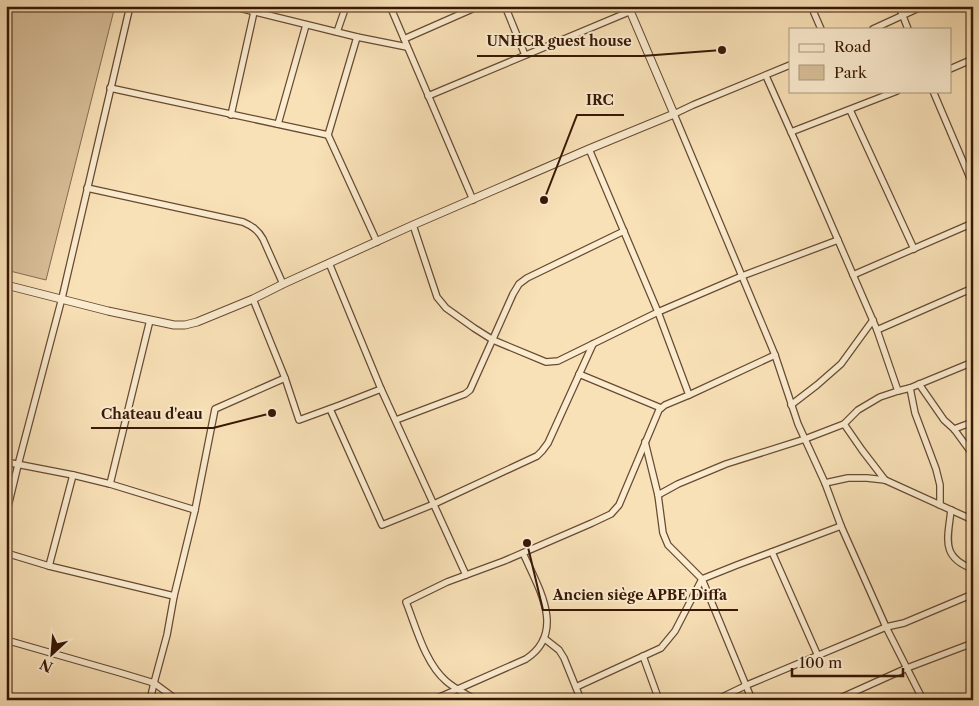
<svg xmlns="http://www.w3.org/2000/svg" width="979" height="706" font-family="'Libre Caslon Text',serif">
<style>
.green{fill:#d8bf99;stroke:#886b4f}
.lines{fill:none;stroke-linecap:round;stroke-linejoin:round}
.minor-casing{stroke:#684a32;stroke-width:8}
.tertiary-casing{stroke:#684a32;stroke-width:9}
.minor{stroke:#fbecd0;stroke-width:5.5}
.tertiary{stroke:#fbecd0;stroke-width:7}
.leader{fill:none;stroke:#371705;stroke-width:2}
.callout-dot{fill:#371705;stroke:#fbecd0;stroke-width:2}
.callout-label{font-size:14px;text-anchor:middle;font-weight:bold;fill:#371705;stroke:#fbecd0;stroke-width:4;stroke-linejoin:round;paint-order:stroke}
</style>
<rect width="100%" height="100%" fill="#f9e1b7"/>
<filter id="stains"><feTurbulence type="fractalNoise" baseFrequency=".004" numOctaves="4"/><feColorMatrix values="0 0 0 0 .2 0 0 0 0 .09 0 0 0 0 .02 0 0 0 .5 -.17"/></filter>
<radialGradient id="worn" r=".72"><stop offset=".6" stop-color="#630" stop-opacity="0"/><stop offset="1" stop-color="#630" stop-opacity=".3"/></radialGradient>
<path class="green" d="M6,6H115L46,280L6,270Z"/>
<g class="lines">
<g class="minor-casing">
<g id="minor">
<path d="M231,6L357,37L407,47"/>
<path d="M390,6L473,200"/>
<path d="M505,6L525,55"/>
<path d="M811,6L821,29"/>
<path d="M899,6L908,29"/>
<path d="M873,29L923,6"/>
<path d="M337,32L346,6"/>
<path d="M357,37L328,135L377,242"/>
<path d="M404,39L479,6"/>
<path d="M790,65L693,105L674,114L775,355L798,424L825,483L841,526L886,627L923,700"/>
<path d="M950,69L973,59"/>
<path d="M766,76L795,141L877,330L898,391L910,388L915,413L936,469L940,485V505"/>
<path d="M110,88L328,135"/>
<path d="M933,91L973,185"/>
<path d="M428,96L631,11"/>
<path d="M850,110L914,249"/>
<path d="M231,115L254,12"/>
<path d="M278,124L306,25"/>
<path d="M791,132L897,91"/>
<path d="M87,188L243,222C252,226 258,230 263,239L283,284"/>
<path d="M413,225L437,297L446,308L474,328L493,340L546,362L558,361L658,312L742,276L838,240"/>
<path d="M853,275L973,223"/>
<path d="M253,299L285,378L299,420L340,405L381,389L329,263"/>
<path d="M877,330L973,288"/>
<path d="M579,374L661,408"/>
<path d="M919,384L944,420L954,429L973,455"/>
<path d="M910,388L973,362"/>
<path d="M381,389L466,575"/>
<path d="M689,395L775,355"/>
<path d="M791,405L817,385L841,364L873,320"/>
<path d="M330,409L382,525L434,504L537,456L542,451L548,443L593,344"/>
<path d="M396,420L465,394L470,390L513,294L519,284L527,278L624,231"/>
<path d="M844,424L862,450L885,480"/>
<path d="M954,429L973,422"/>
<path d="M645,442L658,495L663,533L668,545L702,579L752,700"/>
<path d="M6,462L73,475L110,484L195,510"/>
<path d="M825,483L848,478H867L885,480L973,520"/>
<path d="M110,484L150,320"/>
<path d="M658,495L678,484L726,464L805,439L844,424L858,410L880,397L898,391"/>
<path d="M951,510C948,538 940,557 973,569"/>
<path d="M6,515L18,465L62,298L130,6"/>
<path d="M772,552L818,656"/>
<path d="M6,553L49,566L174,596L195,510L215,409L285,378"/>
<path d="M49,566L73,475"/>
<path d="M174,596L167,635L154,683L177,700"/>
<path d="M545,639L559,650L564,658L581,700"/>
<path d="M6,640L121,673L154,683L150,700"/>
<path d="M643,656L659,700"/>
<path d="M576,687L661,648L675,631L702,579L737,565L841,526"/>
<path d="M433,700L526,659C567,632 538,587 523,553"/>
<path d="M476,700C466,694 455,689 446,681C425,663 416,627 406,602L447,582L504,561L592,523L611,514L619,505L659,410L665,405L689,395L658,312L589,149"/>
<path d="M716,700L747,685L886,627L904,623L973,594"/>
<path d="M836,700L907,668L973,643"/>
</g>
</g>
<g class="tertiary-casing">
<path id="tertiary" d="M6,285L108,311L174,325H185L197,322L253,299L283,284L413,225L589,149L674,114L628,6"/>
</g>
<use href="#minor" class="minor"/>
<use href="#tertiary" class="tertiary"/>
</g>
<path class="leader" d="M722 50L642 56H477M544 200L577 115H624M272 413L213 428H91M527 543L543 610H738"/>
<g class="callout-dot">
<circle cx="722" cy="50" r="5"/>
<circle cx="544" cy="200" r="5"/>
<circle cx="272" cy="413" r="5"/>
<circle cx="527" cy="543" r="5"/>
</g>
<g class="callout-label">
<text x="559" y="46">UNHCR guest house</text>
<text x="600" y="105">IRC</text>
<text x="152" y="419">Chateau d'eau</text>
<text x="640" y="600">Ancien siège APBE Diffa</text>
</g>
<rect width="979" height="706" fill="none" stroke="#f9e1b7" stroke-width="25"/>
<rect x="8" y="8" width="964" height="691" fill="none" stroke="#371705" stroke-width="2.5"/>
<rect x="12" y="12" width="954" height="681" fill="none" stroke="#371705"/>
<rect x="789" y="28" width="162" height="65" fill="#fbecd0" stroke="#ad977f"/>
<rect x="799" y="44" width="25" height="8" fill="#fbecd0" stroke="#ad977f"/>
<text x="834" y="52" font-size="15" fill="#371705">Road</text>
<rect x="799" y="65" width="25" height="15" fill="#d8bf99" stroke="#ad977f"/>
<text x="834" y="78" font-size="15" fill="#371705">Park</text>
<g transform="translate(52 654) rotate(206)" stroke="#fbecd0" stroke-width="4" paint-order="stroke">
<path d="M0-4L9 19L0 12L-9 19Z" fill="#371705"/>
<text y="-8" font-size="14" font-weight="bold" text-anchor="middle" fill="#371705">N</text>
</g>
<path d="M792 668v8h111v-8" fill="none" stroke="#371705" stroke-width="2.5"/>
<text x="799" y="668" font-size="15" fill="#371705" stroke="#fbecd0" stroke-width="4" paint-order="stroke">100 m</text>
<rect width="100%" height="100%" filter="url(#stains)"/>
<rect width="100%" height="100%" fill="url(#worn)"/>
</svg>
